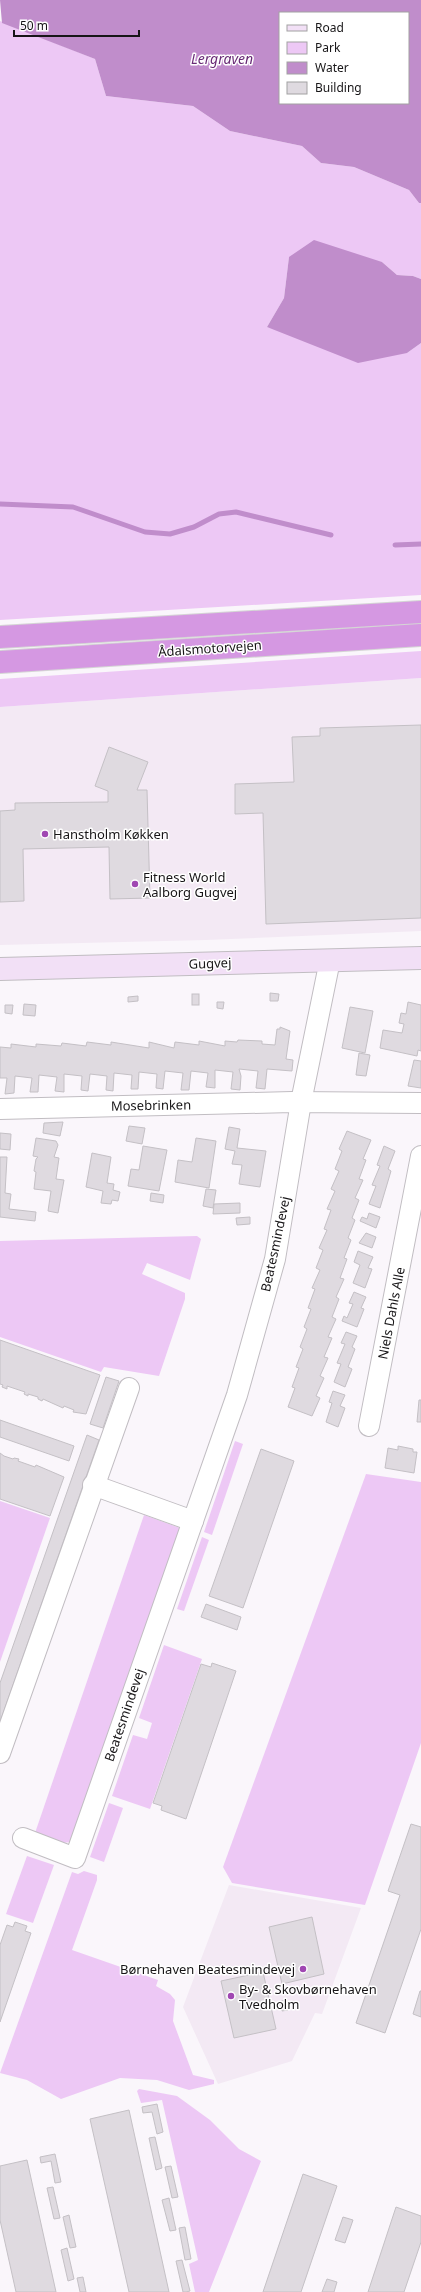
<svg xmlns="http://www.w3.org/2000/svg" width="421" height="2292" font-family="'Noto Sans',sans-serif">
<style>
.built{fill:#f3e9f4}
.green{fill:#edc8f5}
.water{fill:#c08dcb;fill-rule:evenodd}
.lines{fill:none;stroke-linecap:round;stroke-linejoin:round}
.stream{stroke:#c08dcb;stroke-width:5}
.building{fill:#dfdae0;stroke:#c4c0c5}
.street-casing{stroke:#c1bdc2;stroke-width:22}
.secondary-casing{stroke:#c1bdc2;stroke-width:24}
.highway-casing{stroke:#d5d5d5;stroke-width:24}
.street{stroke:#fff;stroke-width:20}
.secondary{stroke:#f2e0f6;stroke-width:22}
.highway{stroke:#d598e2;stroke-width:22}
.poi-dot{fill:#a047b2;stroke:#fff;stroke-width:1.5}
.labels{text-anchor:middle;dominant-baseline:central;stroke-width:3;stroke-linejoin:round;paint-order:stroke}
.street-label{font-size:13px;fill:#171517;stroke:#fff}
.poi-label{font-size:13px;fill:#171517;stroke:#fff;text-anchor:start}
.water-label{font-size:14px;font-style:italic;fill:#682a75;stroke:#fff}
</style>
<rect width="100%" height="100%" fill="#faf6fb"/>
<g class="built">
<path d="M421,678V931L206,940L0,945V707Z"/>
<path d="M229,1885L361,1908L322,2014L315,2013L292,2061L218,2084L183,2007Z"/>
</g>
<g class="green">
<path d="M0,21L95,59L106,96L193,106L230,131L302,146L321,163L354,167L409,190L419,203H421V279L413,276L397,275L382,262L289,257L284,298L267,327L407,353L421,343V595L0,620Z"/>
<path d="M421,651V678L0,707V679Z"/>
<path d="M197,1236L201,1239L190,1280L147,1263L142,1274L185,1293V1299L159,1376L104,1367L101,1372L0,1337V1241Z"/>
<path d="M235,1441L243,1444L212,1535L204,1532Z"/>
<path d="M366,1474L421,1482V1743L365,1905L232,1883L223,1867Z"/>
<path d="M0,1501L50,1518L0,1662Z"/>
<path d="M144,1515L180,1528L71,1842L62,1843L35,1833Z"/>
<path d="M202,1537L209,1540L184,1611L177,1609Z"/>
<path d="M164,1645L202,1659L150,1809L112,1796L133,1735L147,1739L152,1723L139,1718Z"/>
<path d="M109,1803L123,1808L104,1862L90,1857Z"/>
<path d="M27,1856L54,1865L33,1923L6,1914Z"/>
<path d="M84,1871L97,1875V1880L72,1950L158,1980L156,1986L170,1994L175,2000L173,2021L193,2075L214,2080V2084L189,2090L157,2080L120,2078L61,2099L27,2080L0,2073L72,1872L78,1874Z"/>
<path d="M139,2089L177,2096L210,2120L239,2149L261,2161L209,2292H195L189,2264L198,2260L162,2100L141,2103L137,2091Z"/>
</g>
<g class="water">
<path d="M0,0H421V203H419L409,190L354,167L321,163L302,146L230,131L193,106L106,96L95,59L2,23ZM280,13H408V103H280Z"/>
<path d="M314,240L382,262L397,275L413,276L421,279V343L407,353L358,363L267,327L284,298L289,257Z"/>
</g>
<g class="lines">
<g class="stream">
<path d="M0,504L73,507L145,532L170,534L194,527L219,514L236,512L331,535"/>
<path d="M395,545L421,544"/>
</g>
</g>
<g class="building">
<path d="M421,725V918L266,924L263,813L235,814V784L294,782L292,737L320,736V728Z"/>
<path d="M109,747L148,762L137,790H147L150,898L110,899L109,847L23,849L24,901L0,902V811L15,810V803L108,802V791L95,786Z"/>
<path d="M270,993L279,994L278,1001H270Z"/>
<rect x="192" y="994" width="7" height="11"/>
<path d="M138,996V1001L128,1002V997Z"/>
<path d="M217,1002H224L223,1009L217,1008Z"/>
<path d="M408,1002L421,1005V1051L418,1050L417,1056L380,1048L383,1030L402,1033L404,1024L399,1023L401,1013L406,1014Z"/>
<path d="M24,1004L36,1005L35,1016L23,1015Z"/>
<path d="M5,1005H13L12,1014L5,1013Z"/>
<path d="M350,1007L373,1011L365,1053L342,1048Z"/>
<path d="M280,1027L290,1031L286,1059L293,1060L292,1071L267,1069L265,1089L256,1088L258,1071L239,1069L241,1076L240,1090L231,1089L233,1072L215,1070V1088L206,1087L208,1073L191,1071L189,1090H181L183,1073L165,1071L163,1089L156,1088L157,1074L139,1072L138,1089H131L132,1075L114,1073L113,1091L106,1090L107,1076L90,1074L88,1091L81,1090L82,1076L64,1074V1092L55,1091L57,1077L39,1075L38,1092H30L32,1078L15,1076L14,1093L5,1094L7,1078H0V1047L11,1048V1044L36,1047V1044L61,1046L62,1043L86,1046L87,1042L111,1045V1042L149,1048V1042L174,1048L175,1042L199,1045V1041L225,1046V1041L237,1042L238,1040L262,1041V1044L275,1045L277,1029H280Z"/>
<path d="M359,1053L370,1055L366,1076L356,1075Z"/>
<path d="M414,1060L421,1061V1088L408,1086Z"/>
<path d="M63,1122L60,1136L43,1133L44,1123Z"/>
<path d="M129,1126L145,1128L142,1144L126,1141Z"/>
<path d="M229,1127L240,1129L237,1148L266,1151L260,1187L239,1184L242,1165L232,1164L235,1151L225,1149Z"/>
<path d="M347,1131L371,1140L363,1159L366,1160L359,1179L363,1180L355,1198L359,1200L352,1218L355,1220L348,1238L351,1240L344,1258L347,1259L340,1278L344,1279L336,1297L339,1299L332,1317L336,1319L328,1337L332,1338L324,1357L328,1358L320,1376L324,1378L316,1396L320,1398L312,1416L288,1407L295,1388L292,1387L299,1368L296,1367L303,1349L300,1347L307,1329L304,1327L311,1309L308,1308L315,1289L312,1288L320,1270L316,1268L323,1250L319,1248L327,1230L324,1229L331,1210L327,1209L335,1191L331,1189L339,1171L335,1169L342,1151L339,1149Z"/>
<path d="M0,1133L11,1134L10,1150L0,1149Z"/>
<path d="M36,1138L56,1141L58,1145L54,1157L59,1158L56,1179L64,1180L58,1213L48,1211L51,1191L34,1189L36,1172L34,1171L36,1159L38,1157L33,1156Z"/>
<path d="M196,1138L216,1141L209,1188L175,1182L178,1160L192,1162Z"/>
<path d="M143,1146L167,1150L159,1191L128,1186L131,1169L139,1170Z"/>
<path d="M384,1146L395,1151L388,1169L391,1171L380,1208L369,1204L376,1186L372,1185L380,1166L377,1165Z"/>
<path d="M92,1153L111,1157L107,1183L114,1184L113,1190L120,1192L118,1201L112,1200L111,1204L101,1203L103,1191L86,1187Z"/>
<path d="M0,1157H7L5,1193L11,1194L9,1209L36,1212L35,1221L0,1217Z"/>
<path d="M206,1189L216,1190L213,1208L203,1206Z"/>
<path d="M151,1193L164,1195L163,1203L150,1201Z"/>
<path d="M240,1203V1213L213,1214L214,1204Z"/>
<path d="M369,1213L380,1217L376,1228L360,1221L362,1217L367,1219Z"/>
<path d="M250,1217V1224L237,1225L236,1218Z"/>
<path d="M366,1233L376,1237L372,1248L359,1243Z"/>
<path d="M358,1251L373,1257L368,1268L372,1269L365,1288L353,1283L360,1265L354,1262Z"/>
<path d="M354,1292L366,1297L361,1308L364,1309L357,1327L342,1321L344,1316L347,1318L353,1304L349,1303Z"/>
<path d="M346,1332L357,1336L352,1347L355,1349L348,1367L352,1369L345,1387L334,1382L341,1364L337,1363L345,1344L341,1343Z"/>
<path d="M0,1340L100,1375L86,1414L73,1412L74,1410L64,1406L63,1408L43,1399L42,1401L38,1399V1397L28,1394V1396L24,1394L25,1392L7,1386V1389L2,1387L3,1385L0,1384Z"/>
<path d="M106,1377L119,1381L103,1428L90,1424Z"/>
<path d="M333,1391L345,1395L340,1406L345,1408L338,1427L326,1422L332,1403L329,1402Z"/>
<path d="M419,1400H421V1422H417Z"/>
<path d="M0,1420L74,1446L69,1461L0,1437Z"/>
<path d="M87,1435L99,1440L0,1722V1683Z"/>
<path d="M398,1446L413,1449V1452H417L414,1473L385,1468L388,1448L398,1450Z"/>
<path d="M261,1449L294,1461L243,1608L209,1596Z"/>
<path d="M0,1453L4,1456L13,1459L14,1458L19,1459L18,1461L35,1467L36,1465L64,1477L50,1516L0,1499Z"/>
<path d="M206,1604L241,1617L237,1630L201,1617Z"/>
<path d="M212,1663L236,1671L186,1819L161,1810L162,1806L153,1803L201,1664L211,1667Z"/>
<path d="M411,1824L421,1827V1929L385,2033L356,2023L400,1895L388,1891Z"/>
<path d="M312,1917L324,1974L282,1984L269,1927Z"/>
<path d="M15,1922L27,1926L25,1931L31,1933L0,2022V1945L7,1925L13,1927Z"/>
<path d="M263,1972L276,2029L234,2038L221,1981Z"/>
<path d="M420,1991H421V2017L413,2014Z"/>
<path d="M285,2000L288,2010L282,2011L279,2002Z"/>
<path d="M157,2104L163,2132L157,2134L152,2112L143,2113L142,2107Z"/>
<path d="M129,2110L169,2292H129L90,2119Z"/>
<path d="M155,2137L162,2168L156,2170L149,2138Z"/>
<path d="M55,2154L61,2182L55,2183L51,2161L41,2163L40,2157Z"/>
<path d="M27,2160L56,2292H16L0,2220V2166Z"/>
<path d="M171,2166L178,2197L172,2198L165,2167Z"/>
<path d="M303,2174L337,2186L301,2292H263Z"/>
<path d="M53,2187L60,2218L54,2219L47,2188Z"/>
<path d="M169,2198L176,2230L170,2231L162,2200Z"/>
<path d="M396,2207L421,2216V2242L404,2292H368Z"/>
<path d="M69,2215L76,2247L70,2248L63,2217Z"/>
<path d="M343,2217L353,2220L345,2243L335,2240Z"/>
<path d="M185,2227L191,2259L185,2260L179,2228Z"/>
<path d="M67,2248L74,2279L68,2281L61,2250Z"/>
<path d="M182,2260L190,2291L186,2292H183L176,2261Z"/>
<path d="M83,2277L86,2292H80L77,2278Z"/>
<path d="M327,2279L337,2282L334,2292H322Z"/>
</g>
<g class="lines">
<g class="street-casing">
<g id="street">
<path d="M0,1109L292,1102L421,1103"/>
<path d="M369,1426L421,1156"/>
<path d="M93,1485L193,1521"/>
<path d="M0,1753L129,1388"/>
<path d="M23,1838L75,1858L237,1395L275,1259L301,1102L330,960"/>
</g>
</g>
<g class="secondary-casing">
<path id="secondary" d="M0,969L421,958"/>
</g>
<g class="highway-casing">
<g id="highway">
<path d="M0,637L421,612"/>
<path d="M0,662L421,635"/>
</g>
</g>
<use href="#street" class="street"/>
<use href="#secondary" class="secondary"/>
<use href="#highway" class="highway"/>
</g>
<g class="poi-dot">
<circle cx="45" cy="834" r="4"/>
<circle cx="135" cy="884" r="4"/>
<circle cx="303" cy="1969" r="4"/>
<circle cx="231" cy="1996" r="4"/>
</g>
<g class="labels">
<g class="street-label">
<text transform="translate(210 648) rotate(-4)">Ådalsmotorvejen</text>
<text transform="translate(210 963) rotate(-2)">Gugvej</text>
<text transform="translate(151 1105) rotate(-1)">Mosebrinken</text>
<text transform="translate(275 1244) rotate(-78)">Beatesmindevej</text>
<text transform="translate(391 1313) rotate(-79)">Niels Dahls Alle</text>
<text transform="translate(124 1715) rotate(-71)">Beatesmindevej</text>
</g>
<g class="poi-label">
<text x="53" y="834">Hanstholm Køkken</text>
<text x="143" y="877">Fitness World<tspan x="143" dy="15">Aalborg Gugvej</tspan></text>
<text x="295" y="1969" text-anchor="end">Børnehaven Beatesmindevej</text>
<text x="239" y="1989">By- &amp; Skovbørnehaven<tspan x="239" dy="15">Tvedholm</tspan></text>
</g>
<g class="water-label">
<text x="222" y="58">Lergraven</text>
</g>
</g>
<rect x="279" y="12" width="130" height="92" fill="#ffffff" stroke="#a2a1a2"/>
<rect x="287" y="25" width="20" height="6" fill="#f2e0f6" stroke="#a2a1a2"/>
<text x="315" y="32" font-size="12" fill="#171517">Road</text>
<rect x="287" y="42" width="20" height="12" fill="#edc8f5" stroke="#a2a1a2"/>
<text x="315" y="52" font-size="12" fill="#171517">Park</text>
<rect x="287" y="62" width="20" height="12" fill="#c08dcb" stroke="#a2a1a2"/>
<text x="315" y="72" font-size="12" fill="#171517">Water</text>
<rect x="287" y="82" width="20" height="12" fill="#dfdae0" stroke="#a2a1a2"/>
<text x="315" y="92" font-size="12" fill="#171517">Building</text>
<path d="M14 30v6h125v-6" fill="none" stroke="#171517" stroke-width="2"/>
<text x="20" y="30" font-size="12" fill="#171517" stroke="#ffffff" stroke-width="3" paint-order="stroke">50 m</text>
</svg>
